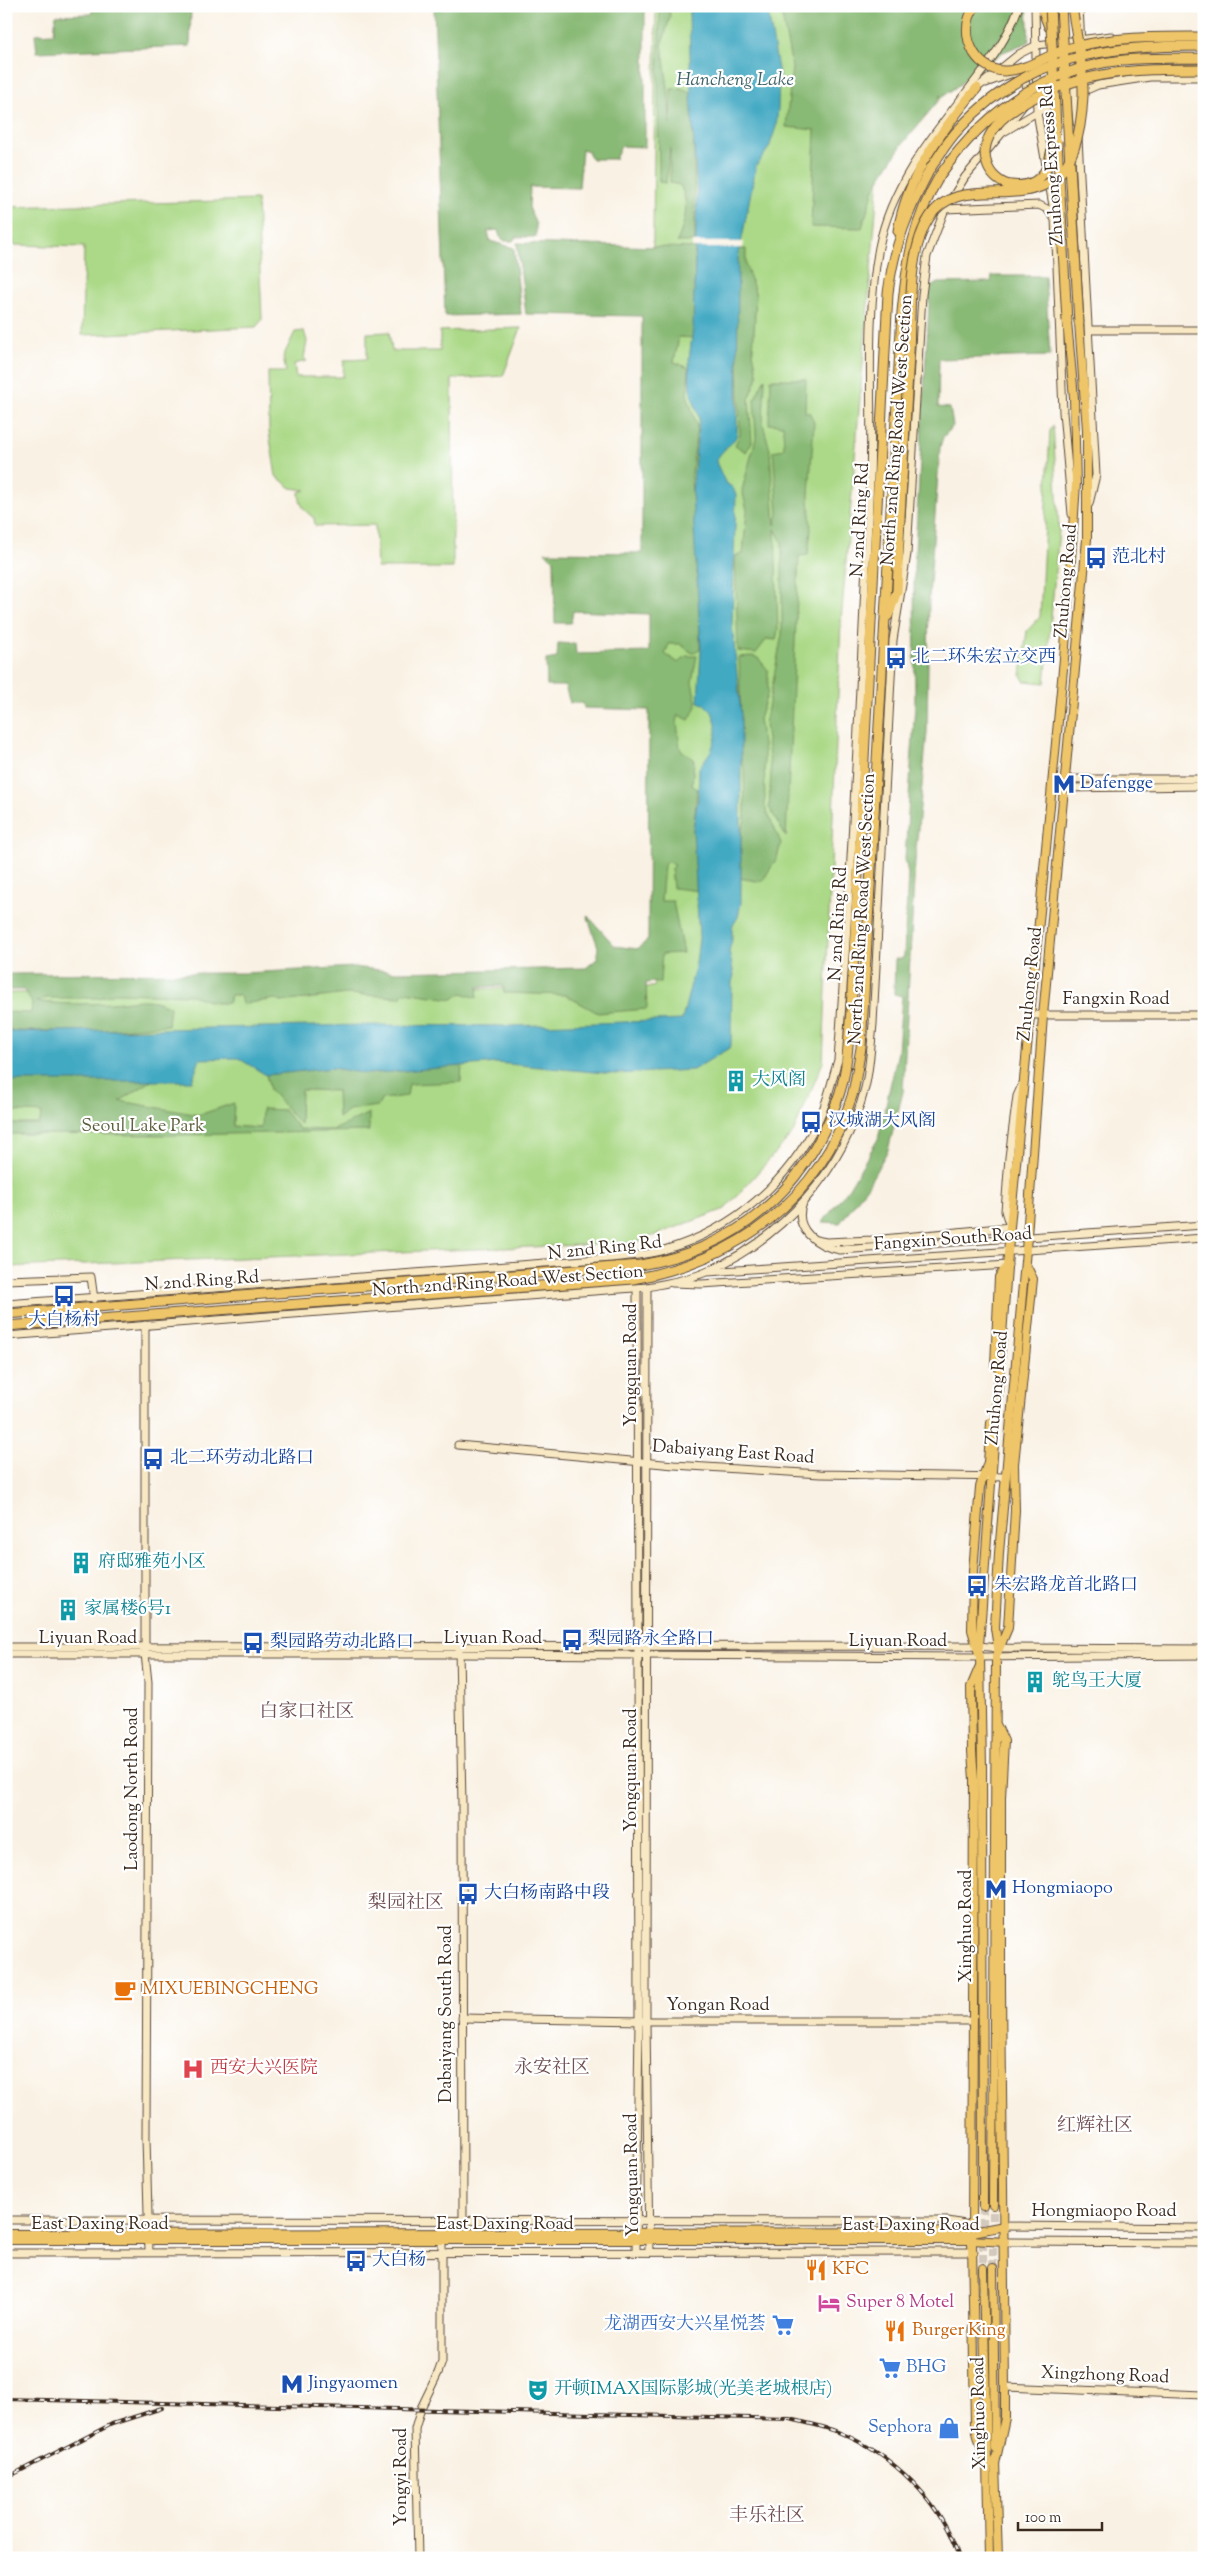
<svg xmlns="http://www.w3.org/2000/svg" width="1210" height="2564" font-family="'Sorts Mill Goudy','Noto Serif SC',serif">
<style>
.green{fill:#abd987;stroke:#738252}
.forest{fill:#88b974;stroke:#627249}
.water{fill:#43a9c3;stroke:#3f6a70}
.pier{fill:#f9f1e3}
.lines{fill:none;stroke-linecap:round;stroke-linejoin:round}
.primary-tunnel{stroke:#d3c9bc;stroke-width:8;stroke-dasharray:8 4;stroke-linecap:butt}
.secondary-casing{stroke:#58483c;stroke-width:9}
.primary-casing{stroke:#58483c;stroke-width:10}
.highway-casing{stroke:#58483c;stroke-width:11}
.secondary{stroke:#f8e8c3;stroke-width:7}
.primary{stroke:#eec569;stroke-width:8}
.highway{stroke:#eec569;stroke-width:9}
.rail-casing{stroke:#3b2a1e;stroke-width:4}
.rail{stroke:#fff;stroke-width:2;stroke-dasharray:5.5;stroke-linecap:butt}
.highway-bridge-casing{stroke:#58483c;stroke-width:11;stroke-linecap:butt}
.highway-bridge{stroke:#eec569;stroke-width:9}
.labels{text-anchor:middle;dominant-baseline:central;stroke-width:4.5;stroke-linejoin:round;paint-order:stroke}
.street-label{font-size:18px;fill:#3b2a1e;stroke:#fff}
.transit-label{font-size:18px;fill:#164399;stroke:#fff;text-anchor:start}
.culture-label{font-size:18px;fill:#0d838f;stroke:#fff;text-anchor:start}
.park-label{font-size:18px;fill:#5d5f3e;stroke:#fff}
.food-label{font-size:18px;fill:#c56008;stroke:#fff;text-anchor:start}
.health-label{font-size:18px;fill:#be3a42;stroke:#fff;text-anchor:start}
.hotel-label{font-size:18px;fill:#b23c85;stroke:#fff;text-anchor:start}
.shop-label{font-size:18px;fill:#366cbe;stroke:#fff;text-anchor:end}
.water-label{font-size:19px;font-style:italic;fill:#3f6368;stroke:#fff}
.neighbourhood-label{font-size:19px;fill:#6f4e51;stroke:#fff}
</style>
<rect width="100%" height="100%" fill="#fff"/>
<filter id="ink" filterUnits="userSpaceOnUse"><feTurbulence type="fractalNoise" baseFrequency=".02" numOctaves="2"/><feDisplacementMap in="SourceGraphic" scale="10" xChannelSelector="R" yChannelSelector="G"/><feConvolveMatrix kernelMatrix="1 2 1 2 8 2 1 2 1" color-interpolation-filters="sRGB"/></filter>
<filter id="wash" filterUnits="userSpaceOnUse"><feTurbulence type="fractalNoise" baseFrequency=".0096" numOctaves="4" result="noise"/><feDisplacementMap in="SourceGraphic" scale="20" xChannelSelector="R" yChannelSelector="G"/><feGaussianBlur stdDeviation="1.12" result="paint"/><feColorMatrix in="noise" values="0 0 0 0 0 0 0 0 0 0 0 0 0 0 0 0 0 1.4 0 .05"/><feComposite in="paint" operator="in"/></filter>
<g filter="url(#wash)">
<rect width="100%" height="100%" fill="#f9f1e3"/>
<g class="green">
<path d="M656,6H835L879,175L841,621L823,1062L793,1133L725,1209L634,1243L6,1267V993L654,987L659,964L649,539Z"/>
<path d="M257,200L262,320L256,327L82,335L84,247L14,245L13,240H6V207Z"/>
<path d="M521,328L503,376L452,379L453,568H377L375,525L315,526L314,518C303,510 300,505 299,492L306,490L291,488L276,476L269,432L268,372H286L283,357L295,332L304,331L307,341L304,358L307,361L294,364L296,377H343L344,360L367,359V333L389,332L392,351H440V331Z"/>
<path d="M1053,425L1059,530L1045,683L1024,681L1021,675L1027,631L1040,617L1050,431Z"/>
</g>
<g class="forest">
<path d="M92,6H191L190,46L37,52L35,34L54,33L56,15L92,14Z"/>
<path d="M434,6H645V147L621,146L615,159H591L588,151L582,149L579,188L530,187L529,207L536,225V237H516L513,241H505L500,237L498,230L488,231L490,241L514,248L521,314L445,316Z"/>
<path d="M660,6H669L670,17L662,45L668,87L670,124L671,89L681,88L693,93L695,242H677C685,222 690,205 680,185L670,183V148L666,183L659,182L658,67Z"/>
<path d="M780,6H1027L1029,42L1003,52L941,98L940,95V99L903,143L875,186L862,228L811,227L815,130L786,127L792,67Z"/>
<path d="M517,243L695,248L694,338L679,337L674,362L689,368L687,394L697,426L691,482L700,569V650L692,653L680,644H669L665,654L679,663L686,656H697L692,682L697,706L689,720L679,715L677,722L680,749L694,760L692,785L697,789L694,825L700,891L673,888L671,868L675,865L667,861L664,865L661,901H673L683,953L662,954L660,982L646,983L647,1009L598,1013L565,995L504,993L503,986L478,987L477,998L462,993L453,999L404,992L400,997L347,994L281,1002L276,999L242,1004L240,995H231L228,1003H214L192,995L115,993L99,998H47L36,1001C59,1005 86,1004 110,1003C132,1002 150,995 170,1007L168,1025L98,1031H6V1012L31,1013L32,1003L24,990H6V974L245,973L354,967L396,972L586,968L597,959L598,947L587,915L615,946L637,949L648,940L649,710L584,708L583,703H570L565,686H547L546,660L557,658L558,643L575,644L576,654L649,652V614L573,611L571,623H555L554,560L545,552L642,553V316L526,314Z"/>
<path d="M739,249H746V265L756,295L753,352L758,377L749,399L752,442L746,452L735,445L740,434L735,263Z"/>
<path d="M992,276H1045L1050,356L939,359L938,407L950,408L953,426L943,437L940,447L929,597L927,732L915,861L903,1092L888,1150L868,1185L840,1223L823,1222L849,1188L878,1139L898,1052L902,996L894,994L895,959H902L904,955L908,874L905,859L915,705L914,568L930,287L939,283L991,282Z"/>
<path d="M765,378L763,424L770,450L775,525L778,513L773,451L784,449L783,425L769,424L771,379H806L805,412L810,413L814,423L809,495L811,530L808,555L799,556L786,837L769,807L771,773L765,724L782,634V542L775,529L778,630L776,640L767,639L756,653L738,651L735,556L743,554L747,510L742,490L756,438L754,400Z"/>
<path d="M752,656L758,658L768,670V692L759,719L764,751L765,807L781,843L777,858L762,882L739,878L741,833L745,819L744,769L737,745L741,729L739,657Z"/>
<path d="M462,1063L461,1082L409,1084L407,1096L382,1099L378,1106L348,1110L338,1118L337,1091L301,1090L300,1124L270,1090L264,1068Z"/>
<path d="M161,1075L120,1101L199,1115L234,1103L233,1126L261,1128L262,1109L284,1110L299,1129L334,1130L369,1113V1131L181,1135L6,1134V1124H39L42,1113L6,1111V1076Z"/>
</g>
<path class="water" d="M694,6H767L779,75L778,109L776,127L769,148L756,166L738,259L737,435C732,446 720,450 716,462L725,482L733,488L736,495L732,624L741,714V903L738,917L732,927V940L729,951L734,975L732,982L731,1047L693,1070L615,1074L497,1063L367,1074L333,1068L266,1075L238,1058L200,1059L192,1081H6V1032L364,1025L510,1026L682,1020L696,963L699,938L693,829L698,798L699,768L711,751L716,737V723L712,712L704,704L698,702L701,650L692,493L699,418L690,389L689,359L693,329L697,193L691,97L689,14Z"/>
<path class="pier" d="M692,242H744L743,248H692Z"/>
</g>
<g filter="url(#ink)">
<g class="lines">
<g class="primary-tunnel">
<path d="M983,2206V2268"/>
<path d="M993,2268V2205"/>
</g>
<g class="secondary-casing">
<g id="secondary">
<path d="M1035,6L1037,112L1055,218L1063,412L1072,514"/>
<path d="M1079,6L1081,46"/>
<path d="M986,83L1013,73L1025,80L1028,94"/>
<path d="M977,88L1019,54L1037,45L1111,36"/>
<path d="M1077,123L1074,94L1078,66"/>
<path d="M1005,129L1023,106"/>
<path d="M1078,138L1096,475L1089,504"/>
<path d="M945,209L1039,205L1047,209L1054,218"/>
<path d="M1089,330H1204"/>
<path d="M1065,779H1204"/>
<path d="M1064,788L1204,786"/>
<path d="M1029,1015H1204"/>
<path d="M803,1203C792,1229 818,1247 840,1250L1204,1225"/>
<path d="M816,1240L826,1242L872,1240L1010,1227L1005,1211L1009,1157L1017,1096L1022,1085"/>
<path d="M708,1272L1204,1238"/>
<path d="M6,1280L91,1277L94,1299"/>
<path d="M672,1283L701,1284L1008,1265"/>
<path d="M647,1287L646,2021L649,2252"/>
<path d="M6,1304L611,1258C629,1256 650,1255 667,1249C735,1229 788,1182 819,1119C828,1101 832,1079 838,1060C852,866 861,672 870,478C873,402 865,321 879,247C891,186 931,137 968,90C989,63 1008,39 1019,6"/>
<path d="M145,1325V1654L148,1682L146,2138L149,2252"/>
<path d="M6,1336L647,1287C667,1283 688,1280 706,1272C783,1238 844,1170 865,1088C870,1067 871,1045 873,1024L893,640L907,554L922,295L927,256L945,209L965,177L1002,133L1037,112L1098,85L1150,77H1204"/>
<path d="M458,1445L674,1465L820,1474L1006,1477"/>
<path d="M6,1647L979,1646L998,1648L1204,1649"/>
<path d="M6,1654H459L980,1657L1204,1655"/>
<path d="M462,2018L646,2021H973"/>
<path d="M6,2220L948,2221L970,2225L973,2232"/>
<path d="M1004,2226L1204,2228"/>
<path d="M1005,2242L1204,2243"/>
<path d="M636,2252L639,2021L637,1289"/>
<path d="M6,2253L973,2252"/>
<path d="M1005,2387L1204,2395"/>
<path d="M418,2558L415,2429L421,2408L438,2373L442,2362V2240L453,2233L463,2221L462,1805L459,1649"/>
</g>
</g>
<g class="primary-casing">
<g id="primary">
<path d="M995,1365L999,1277L1007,1266"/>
<path d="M979,1646L1010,1227L1065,648L1076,484L1074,398L1067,321"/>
<path d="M998,1648L995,1628L999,1553L1026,1250L1043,1016L1087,539V430L1079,323"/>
<path d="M979,1668L971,1687L972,1751L974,1780L972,2240L975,2425L985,2462"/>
<path d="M993,2205L996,1656L1008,1628L1015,1510L1014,1464L1033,1279L1025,1263"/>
<path d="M983,2206L982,1767L980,1657L972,1630L973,1571L980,1487L988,1462L991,1423"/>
<path d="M6,2234L973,2232L1004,2226"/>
<path d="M6,2240H972L1005,2242"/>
<path d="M983,2268L989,2558"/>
<path d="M993,2268L995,2448"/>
<path d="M995,2460L998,2558"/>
<path d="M995,2464L1005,2418V2387L1001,1988V1797L1004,1741L997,1726"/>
</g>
</g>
<g class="highway-casing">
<g id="highway">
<path d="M1041,6L1049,27"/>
<path d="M974,53C965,38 965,21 975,6"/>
<path d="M898,231C907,176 942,130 977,88"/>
<path d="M888,616L897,591L900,517"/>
<path d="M6,1314L640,1265C736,1249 803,1192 837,1101C848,1072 848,1041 851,1011L888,293C894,245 908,211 930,169"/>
<path d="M6,1326L633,1279C736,1260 820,1201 852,1096C856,1081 858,1064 861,1048L902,312C907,260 913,221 940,175"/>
</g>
</g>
<use href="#secondary" class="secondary"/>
<use href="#primary" class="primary"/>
<use href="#highway" class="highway"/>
<g class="rail-casing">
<g id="rail">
<path d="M6,2399L790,2419C806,2423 823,2426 838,2432C892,2454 942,2501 959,2558"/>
<path d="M6,2478L112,2424L162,2408"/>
</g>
</g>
<use href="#rail" class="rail"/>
<g class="highway-bridge-casing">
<g id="highway-bridge">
<path d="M1050,6L1056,128"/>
<path d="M1061,6L1079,323"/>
<path d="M974,53C981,64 992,71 1005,71C1030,70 1051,52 1074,47C1116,36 1161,37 1204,37"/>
<path d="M1056,124C1051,152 1052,190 1011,185C1000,184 990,174 987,164C980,145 993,126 1007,115C1067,70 1133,69 1204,69"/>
<path d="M1057,141L1067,321"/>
<path d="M930,169C939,156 948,140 959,129C1028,53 1107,46 1204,46"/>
<path d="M940,175C985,111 1045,68 1124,60C1150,57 1177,59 1204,58"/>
<path d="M900,517C903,463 906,409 909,355C911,315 907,252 929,218C968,155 1076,252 1083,96C1084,67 1076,36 1072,6"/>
</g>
</g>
<use href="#highway-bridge" class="highway-bridge"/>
</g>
</g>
<defs>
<g id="bus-bare" transform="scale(1.725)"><path d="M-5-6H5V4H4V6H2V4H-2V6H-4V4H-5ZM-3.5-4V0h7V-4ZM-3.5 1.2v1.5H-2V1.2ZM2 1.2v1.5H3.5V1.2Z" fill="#1a4fb4" stroke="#fff" stroke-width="2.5" paint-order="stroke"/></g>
<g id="metro-bare" transform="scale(1.725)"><path d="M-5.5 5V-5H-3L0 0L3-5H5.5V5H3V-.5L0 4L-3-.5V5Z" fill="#1a4fb4" stroke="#fff" stroke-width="2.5" paint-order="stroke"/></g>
<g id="building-bare" transform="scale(1.725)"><path d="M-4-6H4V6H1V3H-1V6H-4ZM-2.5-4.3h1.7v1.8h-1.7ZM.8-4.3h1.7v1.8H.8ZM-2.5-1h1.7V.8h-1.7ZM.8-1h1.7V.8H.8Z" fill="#0f9aa8" stroke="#fff" stroke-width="2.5" paint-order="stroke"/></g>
<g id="cafe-bare" transform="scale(1.725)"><path d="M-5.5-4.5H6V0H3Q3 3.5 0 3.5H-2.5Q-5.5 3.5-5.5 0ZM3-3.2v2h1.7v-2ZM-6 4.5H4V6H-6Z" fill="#e8710a" stroke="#fff" stroke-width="2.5" paint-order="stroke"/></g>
<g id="hospital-bare" transform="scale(1.725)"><path d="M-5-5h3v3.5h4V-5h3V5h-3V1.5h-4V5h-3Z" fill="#e0444e" stroke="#fff" stroke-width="2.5" paint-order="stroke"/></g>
<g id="restaurant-bare" transform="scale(1.725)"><path d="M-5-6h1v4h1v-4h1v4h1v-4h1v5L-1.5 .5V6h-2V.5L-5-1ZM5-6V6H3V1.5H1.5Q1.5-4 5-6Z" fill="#e8710a" stroke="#fff" stroke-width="2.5" paint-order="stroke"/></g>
<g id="hotel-bare" transform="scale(1.725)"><path d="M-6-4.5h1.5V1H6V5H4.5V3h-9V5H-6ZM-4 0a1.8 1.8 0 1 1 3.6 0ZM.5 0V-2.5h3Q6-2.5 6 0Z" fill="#d1479c" stroke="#fff" stroke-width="2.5" paint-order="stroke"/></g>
<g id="supermarket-bare" transform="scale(1.725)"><path d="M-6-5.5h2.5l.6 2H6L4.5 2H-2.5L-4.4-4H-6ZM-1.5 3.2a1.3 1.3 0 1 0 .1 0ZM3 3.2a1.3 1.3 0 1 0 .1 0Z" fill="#3f7fe0" stroke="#fff" stroke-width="2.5" paint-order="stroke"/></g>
<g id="theatre-bare" transform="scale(1.725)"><path d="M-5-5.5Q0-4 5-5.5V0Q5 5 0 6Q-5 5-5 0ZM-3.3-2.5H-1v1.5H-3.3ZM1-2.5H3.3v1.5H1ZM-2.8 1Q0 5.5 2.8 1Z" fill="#0f9aa8" stroke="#fff" stroke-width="2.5" paint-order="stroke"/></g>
<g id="shop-bare" transform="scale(1.725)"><path d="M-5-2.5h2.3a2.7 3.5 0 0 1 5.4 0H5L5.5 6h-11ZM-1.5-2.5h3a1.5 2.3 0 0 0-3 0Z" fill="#3f7fe0" stroke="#fff" stroke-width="2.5" paint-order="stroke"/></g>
</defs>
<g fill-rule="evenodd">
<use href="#bus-bare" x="1096" y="558"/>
<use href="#bus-bare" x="896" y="658"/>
<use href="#metro-bare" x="1064" y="784"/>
<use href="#building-bare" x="736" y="1081"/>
<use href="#bus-bare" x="811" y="1122"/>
<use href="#bus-bare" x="64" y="1296"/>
<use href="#bus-bare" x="153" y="1459"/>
<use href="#building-bare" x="81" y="1563"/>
<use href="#bus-bare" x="977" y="1586"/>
<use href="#building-bare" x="68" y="1610"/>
<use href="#bus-bare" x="572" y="1640"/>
<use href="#bus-bare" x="253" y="1643"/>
<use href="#building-bare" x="1035" y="1682"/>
<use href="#metro-bare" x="996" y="1889"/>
<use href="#bus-bare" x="468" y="1894"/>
<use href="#cafe-bare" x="125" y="1990"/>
<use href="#hospital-bare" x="193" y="2069"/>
<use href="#bus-bare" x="356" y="2261"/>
<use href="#restaurant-bare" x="816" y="2270"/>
<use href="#hotel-bare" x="829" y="2303"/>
<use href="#supermarket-bare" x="783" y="2325"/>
<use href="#restaurant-bare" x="895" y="2331"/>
<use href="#supermarket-bare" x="890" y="2368"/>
<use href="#metro-bare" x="292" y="2384"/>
<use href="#theatre-bare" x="538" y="2390"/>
<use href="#shop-bare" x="949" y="2428"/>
</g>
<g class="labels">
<g class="street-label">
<text transform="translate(1053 165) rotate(-94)">Zhuhong Express Rd</text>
<text transform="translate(898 430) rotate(-86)">North 2nd Ring Road West Section</text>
<text transform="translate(861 520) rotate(-87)">N 2nd Ring Rd</text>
<text transform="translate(1067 581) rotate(-85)">Zhuhong Road</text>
<text transform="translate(863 909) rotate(-87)">North 2nd Ring Road West Section</text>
<text transform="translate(839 924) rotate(-87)">N 2nd Ring Rd</text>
<text transform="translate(1031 984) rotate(-84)">Zhuhong Road</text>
<text x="1116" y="1000">Fangxin Road</text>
<text transform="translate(953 1240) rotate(-4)">Fangxin South Road</text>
<text transform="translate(605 1249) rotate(-6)">N 2nd Ring Rd</text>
<text transform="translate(202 1282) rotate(-4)">N 2nd Ring Rd</text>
<text transform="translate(508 1282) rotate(-4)">North 2nd Ring Road West Section</text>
<text transform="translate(632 1365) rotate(-90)">Yongquan Road</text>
<text transform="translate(998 1388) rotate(-85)">Zhuhong Road</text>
<text transform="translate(733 1453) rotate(4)">Dabaiyang East Road</text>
<text x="88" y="1639">Liyuan Road</text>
<text x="493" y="1639">Liyuan Road</text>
<text x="898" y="1642">Liyuan Road</text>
<text transform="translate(632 1770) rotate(-90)">Yongquan Road</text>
<text transform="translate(133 1789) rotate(-90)">Laodong North Road</text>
<text transform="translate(967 1926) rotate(-90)">Xinghuo Road</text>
<text x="718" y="2006">Yongan Road</text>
<text transform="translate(447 2014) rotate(-90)">Dabaiyang South Road</text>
<text transform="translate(633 2175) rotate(-91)">Yongquan Road</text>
<text x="1104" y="2212">Hongmiaopo Road</text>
<text x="100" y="2225">East Daxing Road</text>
<text x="505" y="2225">East Daxing Road</text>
<text x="911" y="2226">East Daxing Road</text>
<text transform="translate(1105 2376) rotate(2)">Xingzhong Road</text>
<text transform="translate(980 2413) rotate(-91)">Xinghuo Road</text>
<text transform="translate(402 2477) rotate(-90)">Yongyi Road</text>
</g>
<g class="transit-label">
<text x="1112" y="558">范北村</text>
<text x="912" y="658">北二环朱宏立交西</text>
<text x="1080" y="784">Dafengge</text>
<text x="828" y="1122">汉城湖大风阁</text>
<text x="64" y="1321" text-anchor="middle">大白杨村</text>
<text x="170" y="1459">北二环劳动北路口</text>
<text x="994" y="1586">朱宏路龙首北路口</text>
<text x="588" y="1640">梨园路永全路口</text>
<text x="270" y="1643">梨园路劳动北路口</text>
<text x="1012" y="1889">Hongmiaopo</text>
<text x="484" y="1894">大白杨南路中段</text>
<text x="372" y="2261">大白杨</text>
<text x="308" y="2384">Jingyaomen</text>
</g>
<g class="culture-label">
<text x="752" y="1081">大风阁</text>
<text x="98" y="1563">府邸雅苑小区</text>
<text x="84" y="1610">家属楼6号1</text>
<text x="1052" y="1682">鸵鸟王大厦</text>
<text x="554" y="2390">开顿IMAX国际影城(光美老城根店)</text>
</g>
<g class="park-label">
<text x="143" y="1127">Seoul Lake Park</text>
</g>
<g class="food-label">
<text x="142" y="1990">MIXUEBINGCHENG</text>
<text x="832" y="2270">KFC</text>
<text x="912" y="2331">Burger King</text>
</g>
<g class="health-label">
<text x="210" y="2069">西安大兴医院</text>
</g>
<g class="hotel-label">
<text x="846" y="2303">Super 8 Motel</text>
</g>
<g class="shop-label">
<text x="766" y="2325">龙湖西安大兴星悦荟</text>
<text x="906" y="2368" text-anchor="start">BHG</text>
<text x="932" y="2428">Sephora</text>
</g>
<g class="water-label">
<text x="735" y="80">Hancheng Lake</text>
</g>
<g class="neighbourhood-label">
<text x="307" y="1712">白家口社区</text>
<text x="406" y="1903">梨园社区</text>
<text x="552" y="2068">永安社区</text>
<text x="1095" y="2126">红辉社区</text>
<text x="767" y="2516">丰乐社区</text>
</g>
</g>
<rect width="1210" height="2564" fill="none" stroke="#fff" stroke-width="25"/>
<path d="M1018 2522v8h84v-8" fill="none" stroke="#3b2a1e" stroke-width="2.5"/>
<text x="1025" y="2522" font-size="15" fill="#3b2a1e" stroke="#ffffff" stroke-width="4" paint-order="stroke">100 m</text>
</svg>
